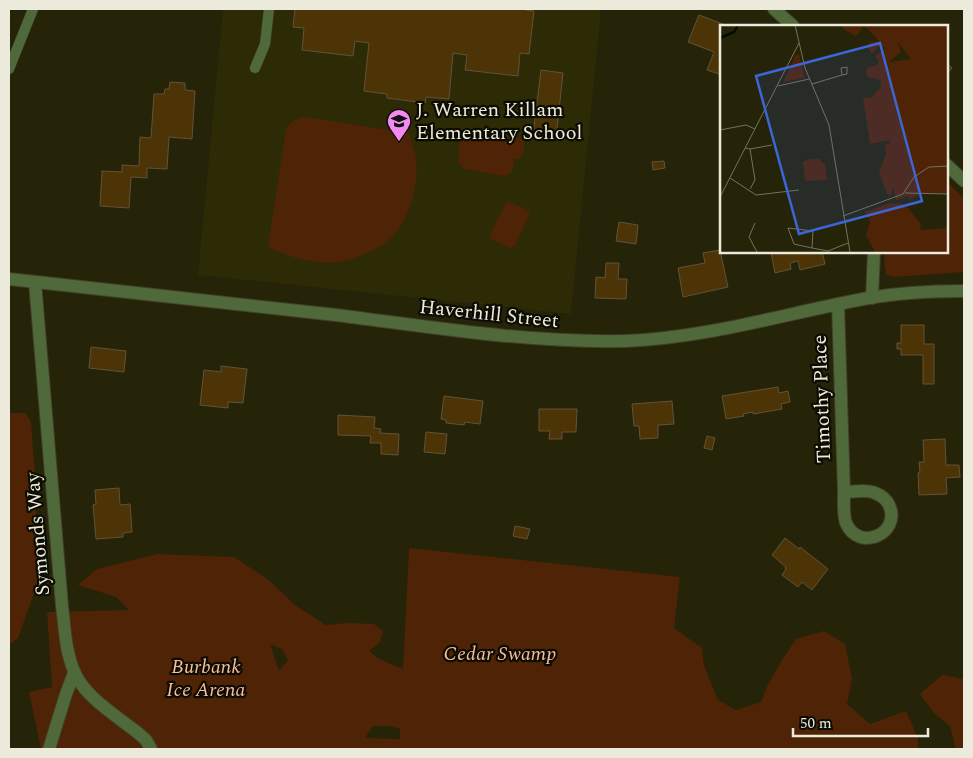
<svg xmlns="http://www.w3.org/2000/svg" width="973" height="758" font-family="Spectral,serif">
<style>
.built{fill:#2d2a06}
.green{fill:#4f2305;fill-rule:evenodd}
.building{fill:#4c3407;stroke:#625239}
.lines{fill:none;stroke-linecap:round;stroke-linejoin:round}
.service-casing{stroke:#413f26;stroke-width:11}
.minor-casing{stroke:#413f26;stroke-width:14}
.tertiary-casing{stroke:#413f26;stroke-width:14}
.service{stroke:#4f693a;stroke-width:10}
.minor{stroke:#4f693a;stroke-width:12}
.tertiary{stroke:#4f693a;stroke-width:12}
.labels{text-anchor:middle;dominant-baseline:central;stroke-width:4.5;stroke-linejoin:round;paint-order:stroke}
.poi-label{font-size:20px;fill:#ecebdb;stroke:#0d0c03;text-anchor:start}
.street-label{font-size:20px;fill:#ecebdb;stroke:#0d0c03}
.park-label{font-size:20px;font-style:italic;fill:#fabc9b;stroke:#0d0c03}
.inset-river{fill:none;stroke:#020b05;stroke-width:2.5}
.inset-road{fill:none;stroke:#75735c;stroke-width:1}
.view{fill:#3c66d8;fill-opacity:0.15;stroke:#3c66d8;stroke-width:2.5}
.inset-edge{fill:none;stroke:#ecebdb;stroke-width:2.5}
</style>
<rect width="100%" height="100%" fill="#252308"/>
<path class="built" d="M223,9H601L571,314L198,275Z"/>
<g class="green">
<path d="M304,117L409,133C411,141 415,150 416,158C419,180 411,214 397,231C390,241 378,248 367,253C352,260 335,264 319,262C301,261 284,254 268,247L286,129C291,121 295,119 304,117Z"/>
<path d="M464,132L521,138L524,140C525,146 524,155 519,159H514L513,170L508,175L504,176L465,169L458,163L460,135Z"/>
<path d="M947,182L964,198V272L894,277L886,275L884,260L885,251H947Z"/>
<path d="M509,202L527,209L530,213L515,246L510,248L491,239L489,236L505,204Z"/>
<path d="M9,413H25L31,422L36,487V525L41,568L33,596L18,638L9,645Z"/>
<path d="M409,548L680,577L674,628L702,648L704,665L718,700L736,710L761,702L767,686L782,660L796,639L824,631L845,644L852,679L847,704L870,724L906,711L918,738V749H41L29,692L52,687L47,612L129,610L116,597L78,585L97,569L157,554L234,557L269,580L295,605L326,625L347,623L374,624L383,631L380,642L369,651L379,659L403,669ZM270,644L282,649L288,660L279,671ZM373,726H391L400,729V739L365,738Z"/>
<path d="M942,675L964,679V749H956L950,726L934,713L920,694Z"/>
</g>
<g class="building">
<path d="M295,9H525V10L534,11L529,54L520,53L518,76L465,70L467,55L453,53L449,99L426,97L425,103L387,98V94L364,91L369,43L355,41L353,56L302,50L304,28L293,27Z"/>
<path d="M699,15L728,26H722V75L707,70L714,52L688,42Z"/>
<path d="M947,63L952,68L947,74Z"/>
<path d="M541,70L563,73L556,138L533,135Z"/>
<path d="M170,82L185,83V90L195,91L192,139L169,137L167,169L147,168V178L131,177L129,208L100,206L102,171L122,172V165L139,166L140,137L151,138L154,94H164L165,89H169Z"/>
<path d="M664,161L665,168L653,170L652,162Z"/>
<path d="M619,222L638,225L636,244L616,241Z"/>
<path d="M720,250L728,287L683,297L678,268L705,263L703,253Z"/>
<path d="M779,251H822L825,264L800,270L798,261L790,263L791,269L775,273L771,253Z"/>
<path d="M606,263H619L618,279H627L626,299L595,298L596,277L605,278Z"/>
<path d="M901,325H924V344H934V384H923V355H901V349H897V343H901Z"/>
<path d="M91,347L126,351L124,372L89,368Z"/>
<path d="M221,366L247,369L243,403L228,402V408L200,405L204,370L221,372Z"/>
<path d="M778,387L779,393L788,391L790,402L781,404L782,409L753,414V412L743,414L744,416L726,419L722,396Z"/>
<path d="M444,396L483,401L480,424L465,422L464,425L446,423V420L441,419Z"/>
<path d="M672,401L674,424L658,425V438L640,439L639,426H634L632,404Z"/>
<path d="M539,409H577L576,432H562V439H549L550,431H539Z"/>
<path d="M338,415L375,417L374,428L381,429L380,433L399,434L398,455L381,454V443H370L371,436L338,435Z"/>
<path d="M426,432L447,434L445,454L424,452Z"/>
<path d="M707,436L715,438L712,450L704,448Z"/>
<path d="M945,439L946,465H959L960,477L946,478L947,494L919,495L918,473H920L919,462H924L923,440Z"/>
<path d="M119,488L120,505L130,504L132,532L123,533V537L96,539L93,505L96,504L95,490Z"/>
<path d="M515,526L530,529L527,539L513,536Z"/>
<path d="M785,538L799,549L800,547L828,569L812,590L802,582L798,587L782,575L786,569L785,568L786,567L772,555Z"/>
</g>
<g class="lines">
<g class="service-casing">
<g id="service">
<path d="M255,68L265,44L269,9"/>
<path d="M9,69L33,9"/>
</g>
</g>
<g class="minor-casing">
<g id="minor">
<path d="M35,282L62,606C65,628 65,650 74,671C84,697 117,716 138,733L146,740L151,749"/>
<path d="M838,304L844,492C844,502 843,515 846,523C859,553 902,533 889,505C887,500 881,495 875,493C866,489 854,492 844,492"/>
<path d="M49,749L66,694L74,673"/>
</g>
</g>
<g class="tertiary-casing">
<g id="tertiary">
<path d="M774,9L793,26"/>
<path d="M947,165L964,181"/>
<path d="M9,279C118,292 227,302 336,315C432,327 528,343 625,341C706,338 784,314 863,299C896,293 930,291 964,291"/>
<path d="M872,298L874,251"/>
</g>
</g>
<use href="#service" class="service"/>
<use href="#minor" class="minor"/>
<use href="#tertiary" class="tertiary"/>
</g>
<defs>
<g id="school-pin" transform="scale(1.25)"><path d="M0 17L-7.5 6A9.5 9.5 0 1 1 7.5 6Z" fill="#f38af2" stroke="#0d0c03"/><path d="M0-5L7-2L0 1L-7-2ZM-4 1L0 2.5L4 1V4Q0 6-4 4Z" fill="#111"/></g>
</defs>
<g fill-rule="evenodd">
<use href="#school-pin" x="399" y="121"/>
</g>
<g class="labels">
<g class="poi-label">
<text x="416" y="110">J. Warren Killam<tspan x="416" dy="23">Elementary School</tspan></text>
</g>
<g class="street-label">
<text transform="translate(489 314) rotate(6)">Haverhill Street</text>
<text transform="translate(822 399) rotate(-92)">Timothy Place</text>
<text transform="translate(38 534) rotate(-95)">Symonds Way</text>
</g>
<g class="park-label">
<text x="500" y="654">Cedar Swamp</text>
<text x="206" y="667">Burbank<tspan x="206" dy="23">Ice Arena</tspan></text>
</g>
</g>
<g transform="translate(720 25)">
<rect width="228" height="228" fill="#252308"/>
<path d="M122,0H227V168H203L190,174L188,171L176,175L173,162L171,171L167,169L159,147L166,129L165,119L169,120L170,115L150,119L143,73L152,72L161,62L160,55L148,52L146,47L147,43L157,40L159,36L155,31L166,23L159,21L152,29L147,21L150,17L159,16L148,4L143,2L136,11L123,4ZM178,17L191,34L169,37L181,27ZM76,30H79L85,53L63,57ZM90,134H99L105,140L107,155L85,156L83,137ZM170,178L182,179L188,183L201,199L200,205L227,203V227H155L146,210L150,197L145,187Z" fill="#4f2305" fill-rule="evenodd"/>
<path class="inset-river" d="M0,13L14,7L18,0"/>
<path class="inset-road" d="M75,0L85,43L109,100L130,227M92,59L122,50L127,49V42L121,43L122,50M58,61L89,54M0,105L26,100L35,104M25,123L30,124L35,155L30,164M30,124L52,120M10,153L36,170L79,165M185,168L228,169M0,172L79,18M123,191L183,169L194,152L209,142L228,141M35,198L29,212L37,227M92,223L74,219L68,203L93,206L92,223L108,226L128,218"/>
<path class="view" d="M160,18L202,176L79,209L36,51Z"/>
<rect width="228" height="228" class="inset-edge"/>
</g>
<rect width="973" height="758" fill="none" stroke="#ecebdb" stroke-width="20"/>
<path d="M793 728v8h135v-8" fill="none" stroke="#ecebdb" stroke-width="2.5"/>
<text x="800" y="728" font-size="15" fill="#ecebdb" stroke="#0d0c03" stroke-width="4" paint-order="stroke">50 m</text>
</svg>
